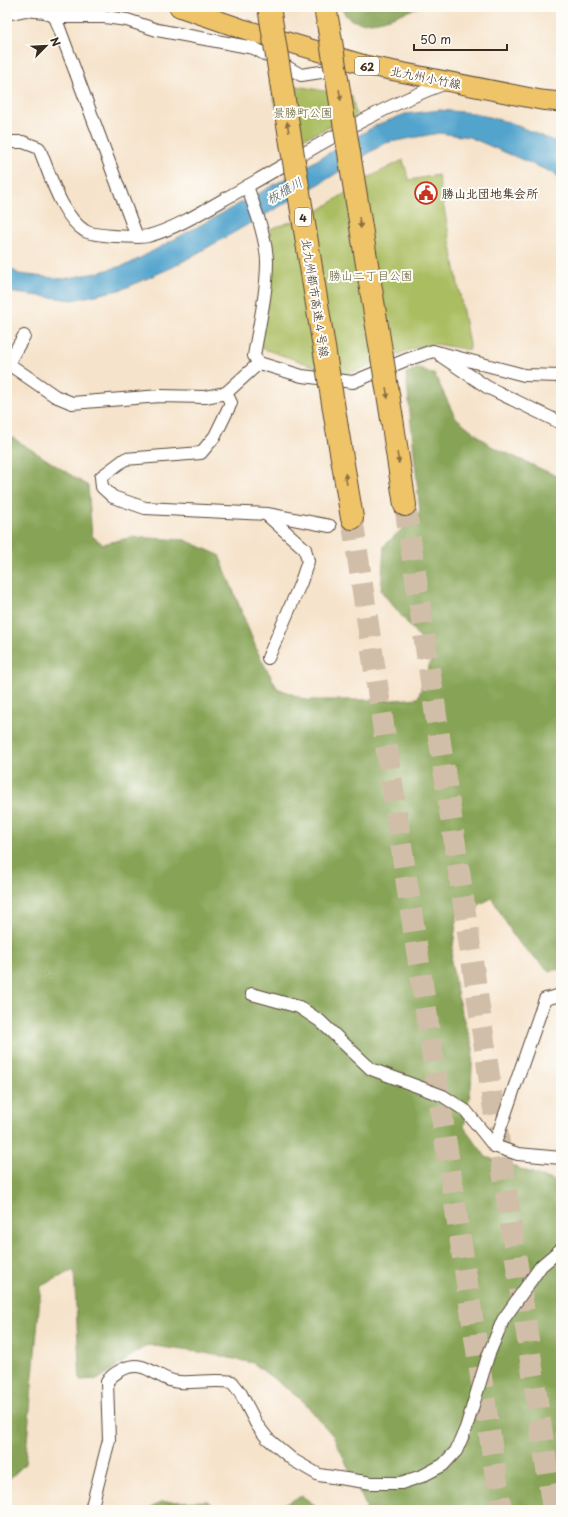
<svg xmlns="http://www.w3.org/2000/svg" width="568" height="1517" font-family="'Playpen Sans','Klee One',sans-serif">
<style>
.green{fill:#aabd60;stroke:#72743f}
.forest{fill:#87a456;stroke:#61673a}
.water{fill:#53a4cd;stroke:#476776}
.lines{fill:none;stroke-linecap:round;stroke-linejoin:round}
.motorway-tunnel{stroke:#d1bea8;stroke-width:22;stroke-dasharray:22 11;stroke-linecap:butt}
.minor-casing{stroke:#574638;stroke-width:14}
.primary-casing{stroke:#574638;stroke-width:21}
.motorway-casing{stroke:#574638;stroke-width:24}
.minor{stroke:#fff;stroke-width:12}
.primary{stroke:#efc469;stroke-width:19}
.motorway{stroke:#efc469;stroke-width:22}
.motorway-bridge-casing{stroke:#574638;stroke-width:24;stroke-linecap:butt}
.motorway-bridge{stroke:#efc469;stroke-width:22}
.oneway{fill:#8c6f40}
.labels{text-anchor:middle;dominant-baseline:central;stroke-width:4;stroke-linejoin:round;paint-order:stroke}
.shield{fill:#fdfcf7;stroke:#75695f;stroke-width:1}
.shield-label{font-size:11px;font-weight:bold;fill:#3b2a1e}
.street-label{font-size:12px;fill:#3b2a1e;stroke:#fdfcf7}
.park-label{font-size:12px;fill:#625d35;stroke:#fdfcf7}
.poi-label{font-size:12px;font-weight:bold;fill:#3b2a1e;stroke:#fdfcf7;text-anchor:start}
.water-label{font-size:13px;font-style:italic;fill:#455b64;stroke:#fdfcf7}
</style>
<rect width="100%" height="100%" fill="#fdfcf7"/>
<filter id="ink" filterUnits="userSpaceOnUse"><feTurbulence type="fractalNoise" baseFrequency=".025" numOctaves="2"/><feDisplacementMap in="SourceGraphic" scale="8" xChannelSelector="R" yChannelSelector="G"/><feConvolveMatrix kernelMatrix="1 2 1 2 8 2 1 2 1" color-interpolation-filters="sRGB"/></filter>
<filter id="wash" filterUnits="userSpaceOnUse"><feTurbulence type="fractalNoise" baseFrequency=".012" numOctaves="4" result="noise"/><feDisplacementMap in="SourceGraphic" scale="16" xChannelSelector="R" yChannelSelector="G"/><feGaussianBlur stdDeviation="0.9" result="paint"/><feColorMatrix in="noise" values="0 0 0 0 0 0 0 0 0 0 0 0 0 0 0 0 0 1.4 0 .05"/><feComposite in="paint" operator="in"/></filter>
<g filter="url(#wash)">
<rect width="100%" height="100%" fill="#f6e3cb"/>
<g class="green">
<path d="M269,81L352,96L356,116L287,145Z"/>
<path d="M403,160L409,180L438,175L470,350L436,344L417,347L342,376L261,348L260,344L270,229L314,214L366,179Z"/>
</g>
<g class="forest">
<path d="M341,7H419C401,13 369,30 350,19C346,17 343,11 341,7Z"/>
<path d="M420,368L435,375L455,417L491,446L561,478V969L549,971L516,940L492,898L457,916L451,961L460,1008L473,1048L471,1087L464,1127L486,1157L561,1183V1510H363L367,1508L334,1437L303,1401L253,1363L211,1354L147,1345L99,1379L80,1380L74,1270L41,1286L25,1464L7,1481V439L13,438L88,486L92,536L103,544L132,537L185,540L219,555L258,653L277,688L306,700H394L418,698L433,654L381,591L384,546L420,512L406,373Z"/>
<path d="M302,1496L322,1510H270Z"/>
<path d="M207,1501L221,1510H147L162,1502Z"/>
</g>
<path class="water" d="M440,110L473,113L508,122L561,144V178L551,172L469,137L439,133L385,143L321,183L173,267L123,289L73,300L7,292V266L19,274L63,279L96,273L129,264L283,180L375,126L405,114Z"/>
</g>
<g filter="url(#ink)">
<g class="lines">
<g class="motorway-tunnel">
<path d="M405,505L553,1510"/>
<path d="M352,518L501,1510"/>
</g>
<g class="minor-casing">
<g id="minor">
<path d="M7,14L26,10L45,12L55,17H105L127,20L157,30L254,48L301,75L341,69"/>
<path d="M55,17L137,237"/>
<path d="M7,142H23L39,148C50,174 61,216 85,231C94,236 138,238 148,236C176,229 212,206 237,192C306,153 372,110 446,83"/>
<path d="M247,186C255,209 266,236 267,261C267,293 259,325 254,356L259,363"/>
<path d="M441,356L487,387L561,423"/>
<path d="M7,365L24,336"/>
<path d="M7,366L13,367L55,396L72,403L160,396L205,397L226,393L259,363L302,376L353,382L406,360L433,351L524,375L561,376"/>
<path d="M226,393L231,403L215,436L201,453L125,459L101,477L102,487L113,497L145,508L267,514L330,526"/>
<path d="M267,515L305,549L308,561L301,582L268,658"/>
<path d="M252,994L299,1007L320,1021L371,1069L443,1096L466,1111L494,1146L518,1154L561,1158"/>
<path d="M494,1146L545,999L561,995"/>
<path d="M91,1510L109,1440L107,1382C111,1375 116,1373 123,1369C146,1358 158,1381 179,1382C197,1383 214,1379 232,1382L240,1392L257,1425L267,1438L293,1460L319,1475L372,1483H401L422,1476L443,1465L456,1451L466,1428L488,1356L503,1320L541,1266L561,1249"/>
</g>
</g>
<g class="primary-casing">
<path id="primary" d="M179,7L240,28L365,65L541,100L561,102"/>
</g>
<g class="motorway-casing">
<g id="motorway">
<path d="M325,7L329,29"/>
<path d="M392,419L405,505"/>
<path d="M337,428L352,518"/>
</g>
</g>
<use href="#minor" class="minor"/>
<use href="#primary" class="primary"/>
<use href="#motorway" class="motorway"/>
<g class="motorway-bridge-casing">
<g id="motorway-bridge">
<path d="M269,7L337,428"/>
<path d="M329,29L392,419"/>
</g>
</g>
<use href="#motorway-bridge" class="motorway-bridge"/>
</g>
<defs><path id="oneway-solid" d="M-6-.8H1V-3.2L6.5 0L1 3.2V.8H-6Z"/></defs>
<g class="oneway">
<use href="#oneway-solid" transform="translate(340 95) rotate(81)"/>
<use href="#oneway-solid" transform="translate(288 127) rotate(-99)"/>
<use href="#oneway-solid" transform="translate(360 223) rotate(81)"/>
<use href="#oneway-solid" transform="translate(387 393) rotate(81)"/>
<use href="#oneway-solid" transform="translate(398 458) rotate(81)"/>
<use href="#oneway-solid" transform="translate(346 479) rotate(-99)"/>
</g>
</g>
<defs>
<g id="civic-ring" transform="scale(1.15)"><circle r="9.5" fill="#fdfcf7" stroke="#c8321e" stroke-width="1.5"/><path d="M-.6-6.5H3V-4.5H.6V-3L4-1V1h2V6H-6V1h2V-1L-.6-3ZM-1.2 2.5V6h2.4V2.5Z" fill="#c8321e"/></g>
</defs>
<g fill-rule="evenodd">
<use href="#civic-ring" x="426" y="193"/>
</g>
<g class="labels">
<g class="shield">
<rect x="355" y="57" width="24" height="18" rx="3"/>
<rect x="295" y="208" width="16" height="18" rx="3"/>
</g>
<g class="shield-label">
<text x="367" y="66">62</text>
<text x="303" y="217">4</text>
</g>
<g class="street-label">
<text transform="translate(426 77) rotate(11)">北九州小竹線</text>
<text transform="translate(316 298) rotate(81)">北九州都市高速４号線</text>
</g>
<g class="park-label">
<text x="303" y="112">景勝町公園</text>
<text x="371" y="275">勝山二丁目公園</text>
</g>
<g class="poi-label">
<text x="442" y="193">勝山北団地集会所</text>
</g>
<g class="water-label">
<text transform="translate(284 190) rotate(-30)">板櫃川</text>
</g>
</g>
<rect width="568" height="1517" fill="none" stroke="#fdfcf7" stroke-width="24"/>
<g transform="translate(46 46) rotate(66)" stroke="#fdfcf7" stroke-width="3" paint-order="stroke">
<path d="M0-3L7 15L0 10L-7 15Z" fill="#3b2a1e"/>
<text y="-6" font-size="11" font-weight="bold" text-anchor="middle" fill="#3b2a1e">N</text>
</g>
<path d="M414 44v6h93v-6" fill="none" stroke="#3b2a1e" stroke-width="2"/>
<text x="420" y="44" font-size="12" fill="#3b2a1e" stroke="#fdfcf7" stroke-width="3" paint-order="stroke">50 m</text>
</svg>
